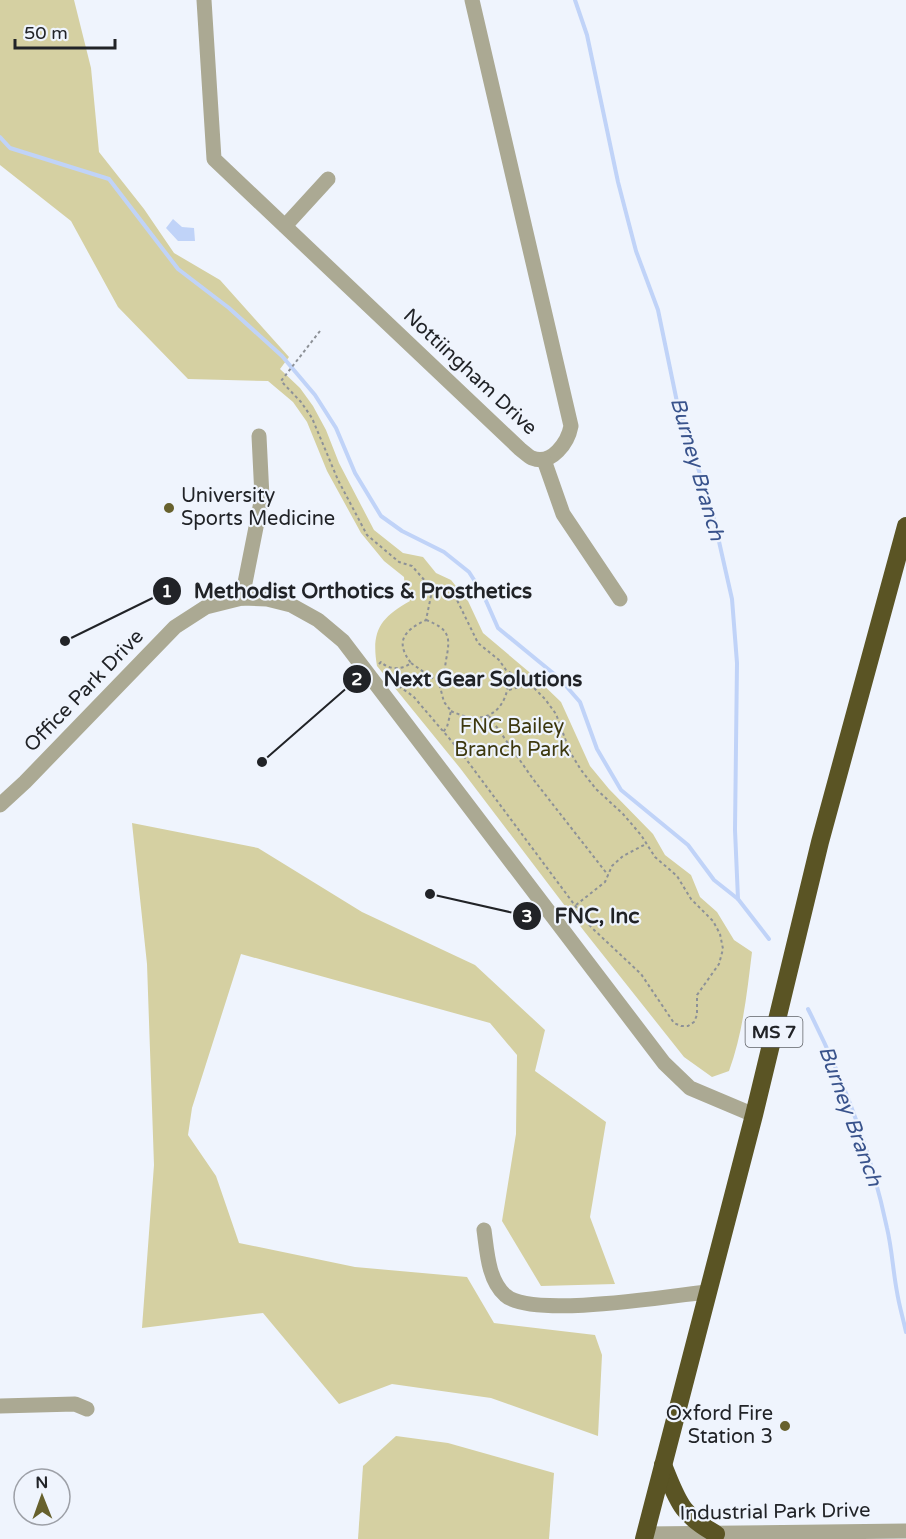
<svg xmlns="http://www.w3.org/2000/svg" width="906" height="1539" font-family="'Varela Round',sans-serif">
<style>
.green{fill:#d5d0a2}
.water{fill:#c0d3f8}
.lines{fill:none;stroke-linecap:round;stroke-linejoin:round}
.stream{stroke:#c0d3f8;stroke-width:4}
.path{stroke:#8d9197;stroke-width:2;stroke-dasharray:3 3;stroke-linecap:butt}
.minor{stroke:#aba993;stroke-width:15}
.highway{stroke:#5a5424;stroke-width:18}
.poi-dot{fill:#67612d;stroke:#eff4fd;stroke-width:2}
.labels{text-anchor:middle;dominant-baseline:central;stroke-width:4.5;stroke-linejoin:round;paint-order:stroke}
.shield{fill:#eff4fd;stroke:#5f6267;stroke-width:1.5}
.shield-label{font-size:18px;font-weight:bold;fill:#212327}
.street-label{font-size:20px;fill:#212327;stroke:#eff4fd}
.poi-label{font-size:20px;fill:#212327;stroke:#eff4fd;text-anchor:start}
.park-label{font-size:20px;fill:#3d380f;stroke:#eff4fd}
.water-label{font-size:21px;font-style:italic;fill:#39538c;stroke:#eff4fd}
.leader{fill:none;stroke:#212327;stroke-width:2}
.callout-dot{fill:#212327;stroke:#eff4fd;stroke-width:2}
.mark-label{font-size:18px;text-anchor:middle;font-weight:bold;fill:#fff}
.callout-label{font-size:21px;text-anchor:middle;font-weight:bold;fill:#212327;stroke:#eff4fd;stroke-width:4.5;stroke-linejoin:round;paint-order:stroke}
</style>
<rect width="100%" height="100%" fill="#eff4fd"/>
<g class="green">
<path d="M0,0H74L91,68L99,152L144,209L174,253L220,280L289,357L280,369L300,388L313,406L326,430L339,463L374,530L403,553L423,557L436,573L451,580L468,601L483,633L535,677L561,702L590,766L609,789L653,834L665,855L691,875L700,897L717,912L734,940L752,952C747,992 743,1033 729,1071L712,1077L684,1057L584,931L460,768L377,666C371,631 380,618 410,601L405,592L404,577L384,561L361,533L327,471L307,422L293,402L268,381L188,379L118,307L71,221L0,165Z"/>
<path d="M132,823L258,848L362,912L475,965L545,1030L535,1071L606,1122L590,1217L615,1284L541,1286L502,1221L516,1134L517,1055L490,1023L241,954L192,1108L188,1135L216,1176L239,1243L355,1267L467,1277L494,1323L595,1335L602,1355L598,1436L491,1398L392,1384L339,1404L263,1313L142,1328L154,1165L147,964Z"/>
<path d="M396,1436L448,1443L554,1473L549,1539H358L363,1466Z"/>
</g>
<path class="water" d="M173,219L182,227L194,228L195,241H178L166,228Z"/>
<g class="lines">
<g class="stream">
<path d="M575,0L587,35L618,182L636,251L658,310L677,402L713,515L732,599L737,663L735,830L738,899"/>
<path d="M0,137L10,148L109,179L178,269L229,308L282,356L315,395L336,428L355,473L381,516L402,531L444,552L469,572L483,594L498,628L559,678L580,702L597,749L621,790L688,845L714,880L738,899L769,939"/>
<path d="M808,1009C843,1078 871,1152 887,1228C892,1249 893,1271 897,1292C899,1305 903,1318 906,1332"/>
</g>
<g class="path">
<path d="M320,331L281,381L301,402L312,418L338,480L367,535L399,562L412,566L433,590L441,587L450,589L455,596L478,643L499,660L506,670L534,688L545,699L556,714L570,752L581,770L596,789L623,814L641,835L655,857L677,876L691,899L713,921L720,934L723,949L719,964L697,995V1015L694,1022L688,1026H681L674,1023L641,974L591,927L460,751L413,696L394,683"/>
<path d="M426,620C449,629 451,636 446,660C445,668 444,676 439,683L444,702L451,711L447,727L443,732"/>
<path d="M411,663L438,682"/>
<path d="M379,664L381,662C389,670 402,670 411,663C394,641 405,630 426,620L432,591"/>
<path d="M509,690L526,685"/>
<path d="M451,711C486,728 509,711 509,673"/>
<path d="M489,716L533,779L608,875"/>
<path d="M576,905L605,882L612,866L623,856L646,844"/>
</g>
<g class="minor">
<path d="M204,0L214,159L520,449C524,452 528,456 532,458C552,466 568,442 571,426L472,0"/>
<path d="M285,226L328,179"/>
<path d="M544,460L563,514L620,599"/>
<path d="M242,598L262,497L259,436"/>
<path d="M0,805L25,782L175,627L206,607L242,598L267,599L291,605L318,620L343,641L664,1063L690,1088L754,1115"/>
<path d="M484,1230C487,1251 488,1280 505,1295C530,1319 670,1296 706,1292"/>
<path d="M0,1406L75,1404L87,1409"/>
<path d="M645,1534L906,1531"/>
</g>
<g class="highway">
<path d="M663,1465C678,1501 680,1514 716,1534"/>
<path d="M644,1539L754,1115L820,842L906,526"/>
</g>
</g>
<g class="poi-dot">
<circle cx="169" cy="508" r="6"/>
<circle cx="785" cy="1426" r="6"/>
</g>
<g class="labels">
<rect class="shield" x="745.5" y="1017" width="57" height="30" rx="4.5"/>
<g class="shield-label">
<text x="774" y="1032">MS 7</text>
</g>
<g class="street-label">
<text transform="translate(470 372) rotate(43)">Nottiingham Drive</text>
<text transform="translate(84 691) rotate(-46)">Office Park Drive</text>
<text transform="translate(775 1512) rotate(-1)">Industrial Park Drive</text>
</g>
<g class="poi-label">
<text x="181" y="496">University<tspan x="181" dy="23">Sports Medicine</tspan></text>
<text x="773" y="1414" text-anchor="end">Oxford Fire<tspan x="773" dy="23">Station 3</tspan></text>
</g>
<g class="park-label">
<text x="512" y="727">FNC Bailey<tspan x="512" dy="23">Branch Park</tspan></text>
</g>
<g class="water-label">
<text transform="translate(697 469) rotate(74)">Burney Branch</text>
<text transform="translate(850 1116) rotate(70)">Burney Branch</text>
</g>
</g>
<path class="leader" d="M65 641L167 591M262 762L357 679M430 894L527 916"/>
<g class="callout-dot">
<circle cx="65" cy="641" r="6"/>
<circle cx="262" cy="762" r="6"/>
<circle cx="430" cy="894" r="6"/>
<circle cx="167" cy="591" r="15"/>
<circle cx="357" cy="679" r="15"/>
<circle cx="527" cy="916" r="15"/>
</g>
<g class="mark-label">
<text x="167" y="597">1</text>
<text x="357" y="685">2</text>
<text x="527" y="922">3</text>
</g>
<g class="callout-label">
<text x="363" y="598">Methodist Orthotics &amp; Prosthetics</text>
<text x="483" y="686">Next Gear Solutions</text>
<text x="597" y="923">FNC, Inc</text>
</g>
<g transform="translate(42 1497) rotate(359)"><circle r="28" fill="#eff4fd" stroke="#9da0a7" stroke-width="1.5"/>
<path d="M0-4.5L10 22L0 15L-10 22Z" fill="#67612d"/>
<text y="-9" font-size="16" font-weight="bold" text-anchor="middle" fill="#212327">N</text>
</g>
<path d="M15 39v9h100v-9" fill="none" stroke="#212327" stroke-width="3"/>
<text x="24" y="39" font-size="18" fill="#212327" stroke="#eff4fd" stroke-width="4.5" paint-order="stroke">50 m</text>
</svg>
